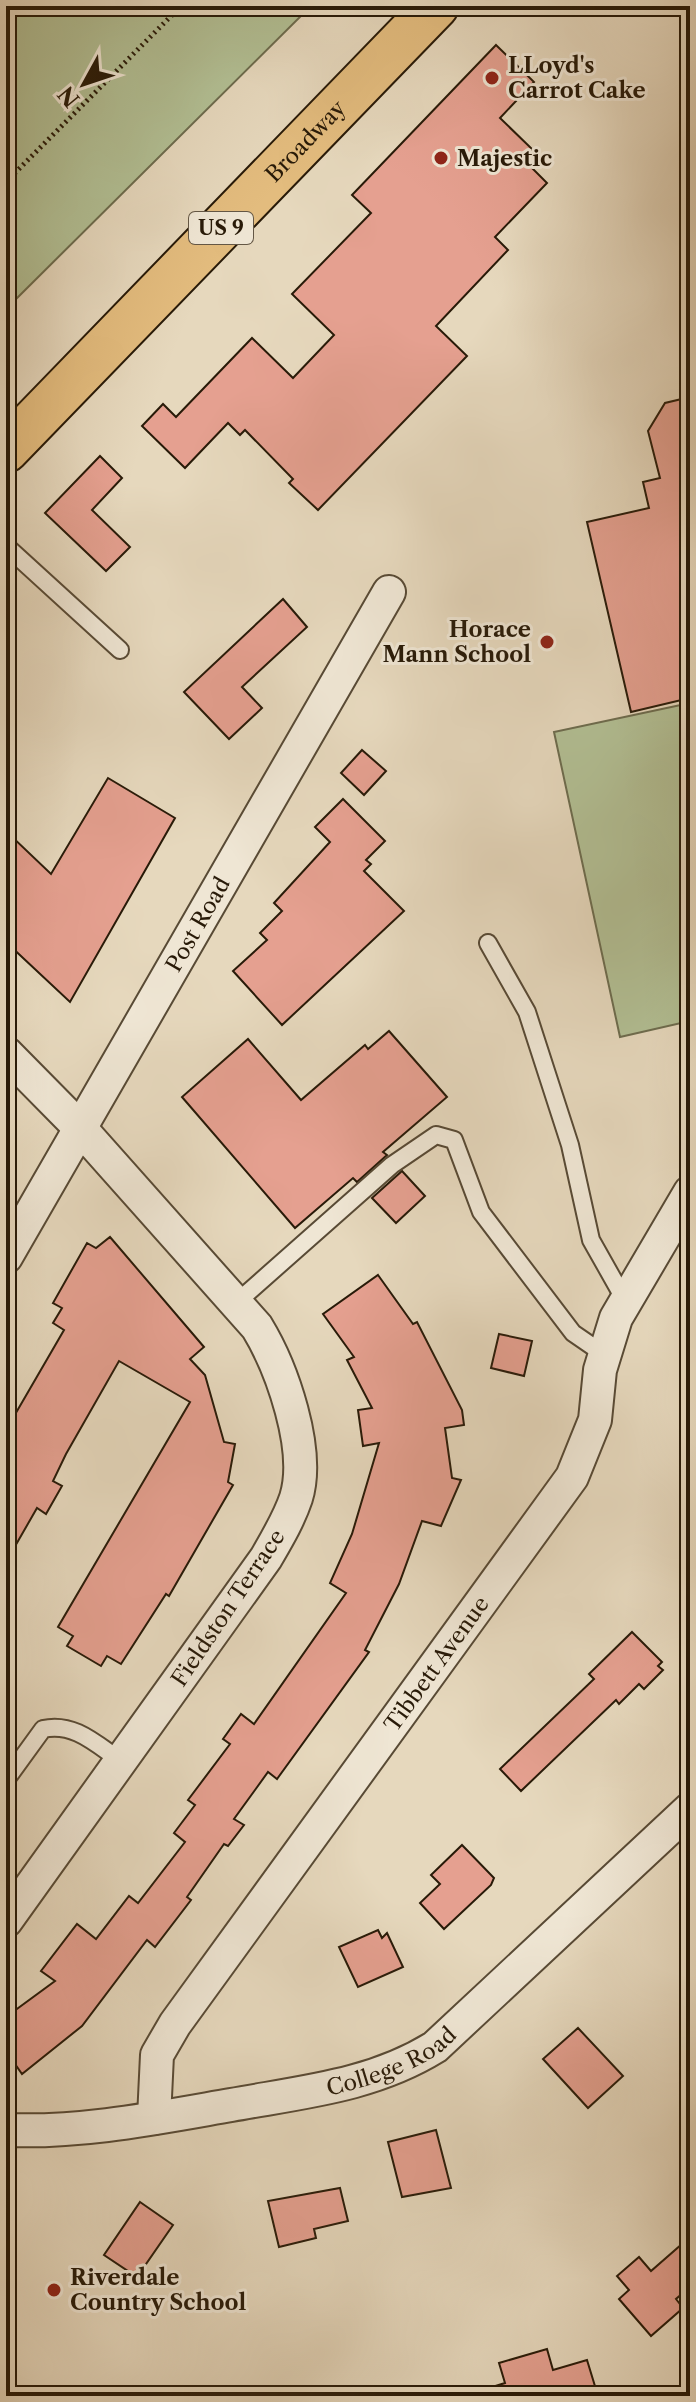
<svg xmlns="http://www.w3.org/2000/svg" width="696" height="2402" font-family="'Libre Caslon Text',serif">
<style>
.green{fill:#b2bf94;stroke:#6d6c4e;stroke-width:2}
.building{fill:#e5a090;stroke:#281a08;stroke-width:2}
.lines{fill:none;stroke-linecap:round;stroke-linejoin:round}
.service-casing{stroke:#584a35;stroke-width:20}
.minor-casing{stroke:#584a35;stroke-width:36}
.primary-casing{stroke:#281a08;stroke-width:48}
.path{stroke:#281a08;stroke-width:5;stroke-dasharray:2 4;stroke-linecap:butt}
.service{stroke:#efe6d4;stroke-width:16}
.minor{stroke:#efe6d4;stroke-width:32}
.primary{stroke:#e3bc7e;stroke-width:44}
.poi-dot{fill:#8f2418;stroke:#efe6d4;stroke-width:3}
.labels{text-anchor:middle;dominant-baseline:central;stroke-width:6;stroke-linejoin:round;paint-order:stroke}
.shield{fill:#efe6d4;stroke:#645745;stroke-width:2}
.shield-label{font-size:20px;font-weight:bold;fill:#281a08}
.poi-label{font-size:22px;font-weight:bold;fill:#281a08;stroke:#efe6d4;text-anchor:start}
.street-label{font-size:22px;fill:#281a08;stroke:#efe6d4}
</style>
<rect width="100%" height="100%" fill="#e6d8bd"/>
<filter id="stains"><feTurbulence type="fractalNoise" baseFrequency=".0025" numOctaves="4"/><feColorMatrix values="0 0 0 0 .2 0 0 0 0 .09 0 0 0 0 .02 0 0 0 .5 -.17"/></filter>
<radialGradient id="worn" r=".72"><stop offset=".6" stop-color="#630" stop-opacity="0"/><stop offset="1" stop-color="#630" stop-opacity=".3"/></radialGradient>
<g class="green">
<path d="M6,6H311L6,309Z"/>
<path d="M690,703V1021L620,1037L554,732Z"/>
</g>
<g class="building">
<path d="M496,45L534,82L500,118L533,150L524,160L547,183L495,237L508,250L436,326L467,356L318,510L289,483L293,479L245,430L240,435L228,423L185,468L142,426L163,404L176,417L252,338L293,378L334,335L292,294L371,213L352,195Z"/>
<path d="M690,397V698L631,712L587,522L649,508L643,482L660,478L648,431L665,403Z"/>
<path d="M100,456L122,478L92,510L130,547L106,571L45,513Z"/>
<path d="M283,599L307,627L242,687L262,708L229,739L184,692Z"/>
<path d="M362,750L386,771L364,795L341,773Z"/>
<path d="M108,778L175,818L70,1002L6,942V831L51,874Z"/>
<path d="M343,799L385,841L366,860L371,864L364,871L404,911L282,1025L233,971L267,940L260,933L282,911L274,903L330,842L315,827Z"/>
<path d="M389,1031L447,1097L383,1152L387,1155L357,1182L353,1178L295,1228L182,1097L248,1039L301,1100L365,1045L368,1049Z"/>
<path d="M402,1171L425,1196L396,1223L372,1198Z"/>
<path d="M110,1237L204,1347L190,1359L205,1375L224,1442L235,1444L228,1482L233,1485L169,1596L166,1594L121,1664L107,1656L101,1666L67,1646L73,1636L58,1627L190,1402L119,1361L66,1454L53,1481L62,1486L46,1514L37,1508L6,1562V1430L64,1330L53,1323L62,1308L53,1303L87,1243L96,1248Z"/>
<path d="M378,1275L413,1324L417,1322L462,1410L464,1425L445,1428L452,1478L461,1480L441,1526L422,1521L399,1584L365,1650L369,1652L277,1779L268,1772L234,1819L244,1825L228,1846L224,1844L187,1897L191,1900L155,1947L147,1940L82,2026L22,2074L6,2051V2017L55,1981L41,1971L77,1924L96,1939L129,1896L138,1903L185,1842L174,1833L195,1805L188,1800L230,1744L223,1739L241,1714L254,1724L346,1593L330,1583L352,1534L379,1443L363,1446L358,1410L372,1408L347,1360L354,1357L323,1314Z"/>
<path d="M499,1334L532,1341L524,1376L491,1368Z"/>
<path d="M632,1632L662,1662L658,1666L663,1670L644,1689L639,1684L619,1704L616,1700L521,1791L500,1769L594,1679L589,1674Z"/>
<path d="M462,1845L494,1878L491,1885L444,1929L420,1903L440,1884L431,1875Z"/>
<path d="M378,1930L382,1938L387,1933L403,1967L358,1987L339,1947Z"/>
<path d="M578,2028L623,2076L588,2108L543,2059Z"/>
<path d="M436,2130L451,2188L402,2197L388,2142Z"/>
<path d="M340,2188L348,2221L314,2229L316,2238L279,2247L268,2201Z"/>
<path d="M140,2202L173,2225L137,2277L104,2255Z"/>
<path d="M690,2237V2287L676,2299L683,2308L651,2336L619,2299L629,2290L617,2276L639,2257L651,2271Z"/>
<path d="M547,2349L553,2370L587,2360L598,2396H490L489,2388L505,2383L499,2363Z"/>
</g>
<g class="lines">
<g class="service-casing">
<g id="service">
<path d="M6,546L120,650"/>
<path d="M488,943L527,1012L570,1145L591,1240L626,1302"/>
<path d="M236,1303L392,1165L436,1135L454,1140L481,1212L573,1333L605,1355"/>
<path d="M6,1780L43,1729C74,1722 96,1744 121,1761"/>
</g>
</g>
<g class="minor-casing">
<g id="minor">
<path d="M6,1053L80,1128L257,1327C282,1368 311,1450 296,1498C289,1519 277,1539 266,1558L6,1921"/>
<path id="s1" d="M6,1257L389,592"/>
<path id="s2" d="M154,2118L157,2055L175,2024L572,1477L595,1420L600,1370L616,1318L690,1192"/>
<path id="s3" d="M6,2130C82,2133 156,2118 231,2105C302,2092 372,2086 435,2047L690,1809"/>
</g>
</g>
<g class="primary-casing">
<g id="primary">
<path id="s4" d="M6,450L436,6"/>
</g>
</g>
<path class="path" d="M6,182L181,6"/>
<use href="#service" class="service"/>
<use href="#minor" class="minor"/>
<use href="#primary" class="primary"/>
</g>
<g class="poi-dot">
<circle cx="492" cy="78" r="8"/>
<circle cx="441" cy="158" r="8"/>
<circle cx="547" cy="642" r="8"/>
<circle cx="54" cy="2290" r="8"/>
</g>
<g class="labels">
<rect class="shield" x="189" y="212" width="64" height="32" rx="6"/>
<g class="shield-label">
<text x="221" y="228">US 9</text>
</g>
<g class="poi-label">
<text x="508" y="65">LLoyd's<tspan x="508" dy="25">Carrot Cake</tspan></text>
<text x="457" y="158">Majestic</text>
<text x="531" y="629" text-anchor="end">Horace<tspan x="531" dy="25">Mann School</tspan></text>
<text x="70" y="2277">Riverdale<tspan x="70" dy="25">Country School</tspan></text>
</g>
<g class="street-label">
<text stroke="none"><textPath href="#s4" startOffset="430">Broadway</textPath></text>
<text stroke="none"><textPath href="#s1" startOffset="384">Post Road</textPath></text>
<text transform="translate(228 1608) rotate(-56)">Fieldston Terrace</text>
<text stroke="none"><textPath href="#s2" startOffset="544">Tibbett Avenue</textPath></text>
<text stroke="none"><textPath href="#s3" startOffset="394">College Road</textPath></text>
</g>
</g>
<rect width="696" height="2402" fill="none" stroke="#e6d8bd" stroke-width="32"/>
<rect x="8" y="8" width="680" height="2386" fill="none" stroke="#281a08" stroke-width="4"/>
<rect x="16" y="16" width="664" height="2370" fill="none" stroke="#281a08" stroke-width="2"/>
<g transform="translate(84 84) rotate(230)" stroke="#efe6d4" stroke-width="6" paint-order="stroke">
<path d="M0-6L14 30L0 20L-14 30Z" fill="#281a08"/>
<text y="-12" font-size="22" font-weight="bold" text-anchor="middle" fill="#281a08">N</text>
</g>
<rect width="100%" height="100%" filter="url(#stains)"/>
<rect width="100%" height="100%" fill="url(#worn)"/>
</svg>
